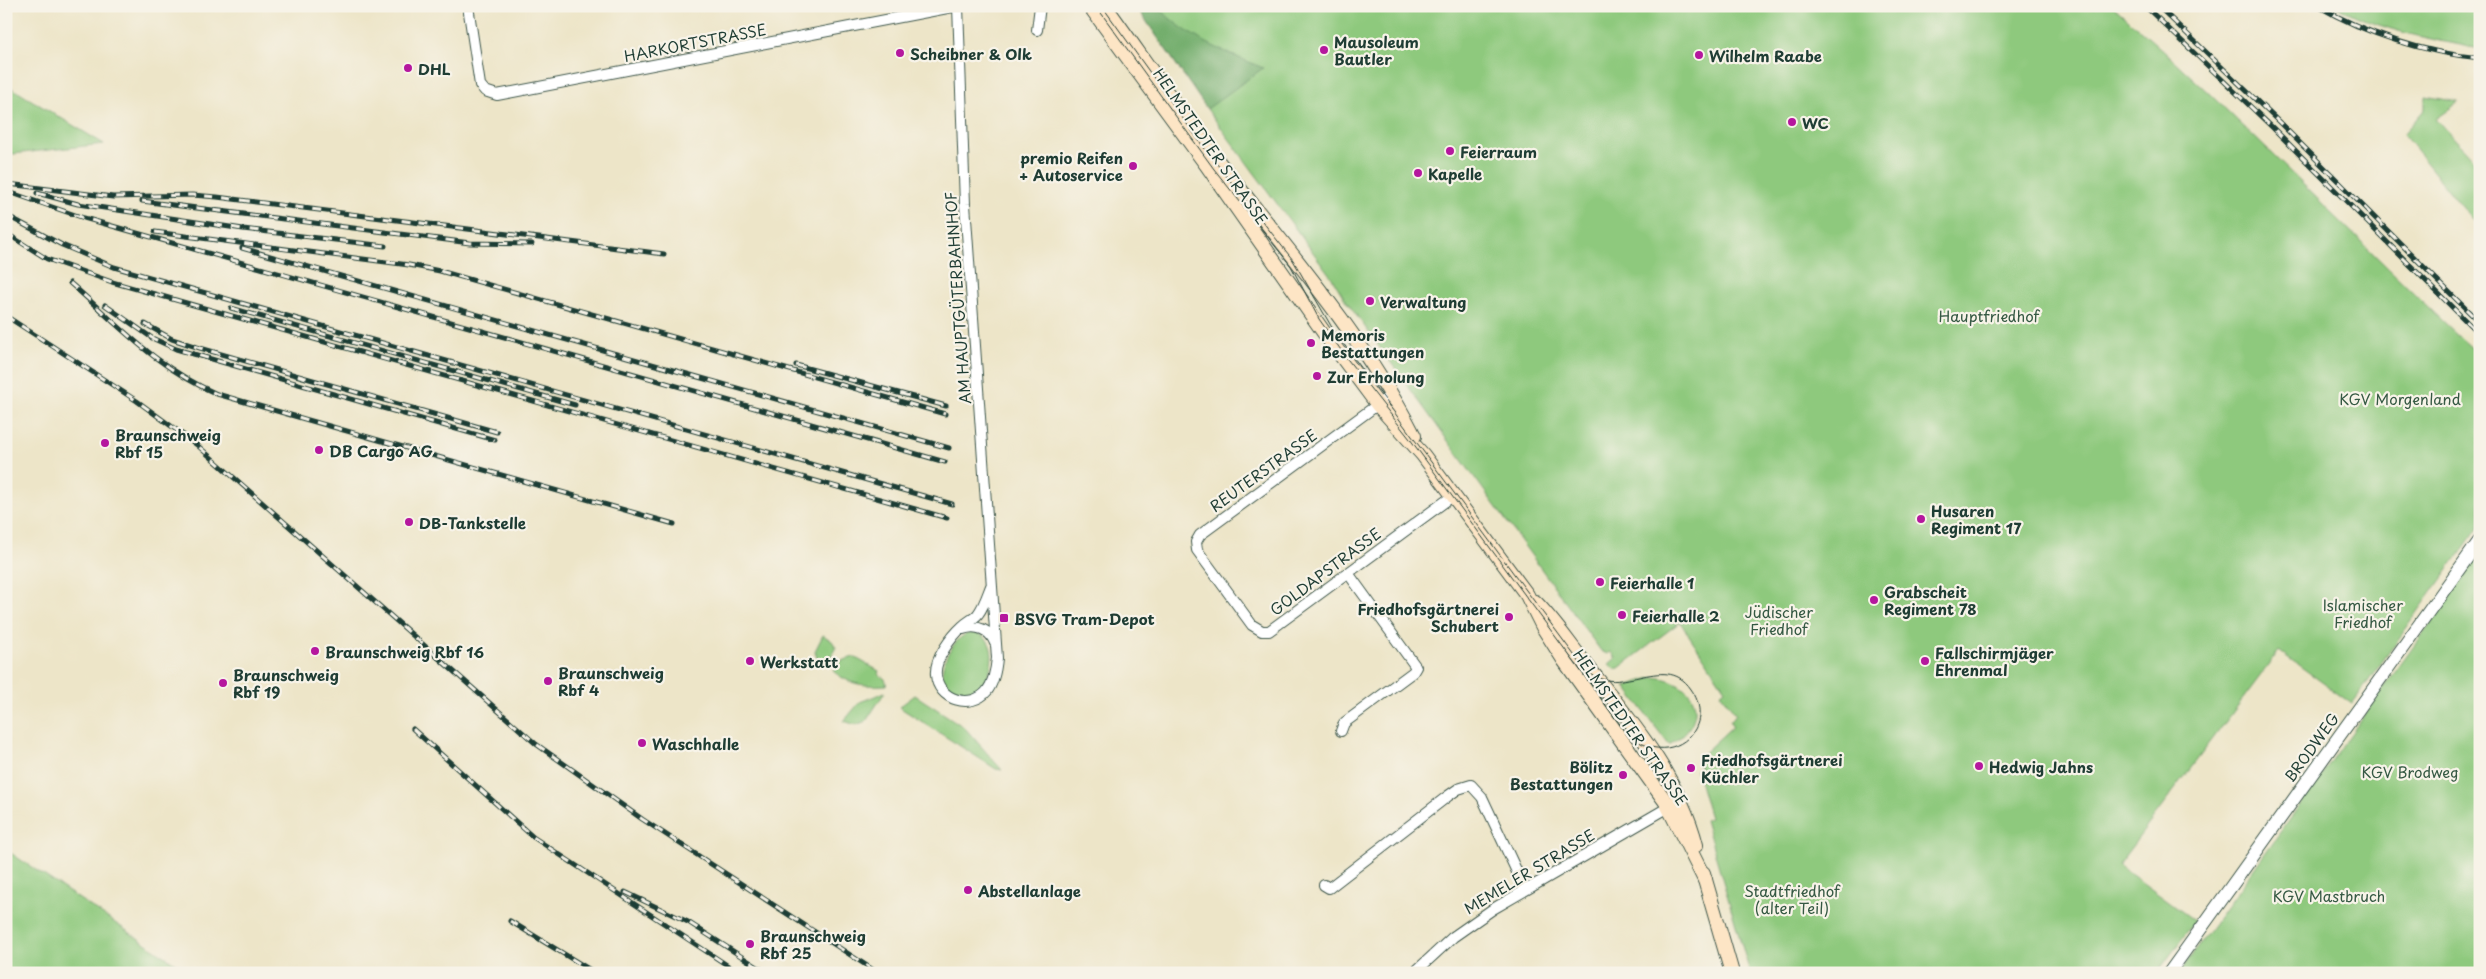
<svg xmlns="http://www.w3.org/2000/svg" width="2486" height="979" font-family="'Playpen Sans',sans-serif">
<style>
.green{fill:#8ec97d;stroke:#568358}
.forest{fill:#72ad6c;stroke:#487550}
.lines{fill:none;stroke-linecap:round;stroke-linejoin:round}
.minor-casing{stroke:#3e564a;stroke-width:12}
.tertiary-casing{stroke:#3e564a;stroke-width:14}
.secondary-casing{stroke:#3e564a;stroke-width:16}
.minor{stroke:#fff;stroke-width:10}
.tertiary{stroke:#fff;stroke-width:12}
.secondary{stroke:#fde5c5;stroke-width:14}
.tram{stroke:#1f3d34;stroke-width:1}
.rail-casing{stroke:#1f3d34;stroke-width:5}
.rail{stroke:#f7f3e8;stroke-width:3;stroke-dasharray:9;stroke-linecap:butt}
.poi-dot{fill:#b5179e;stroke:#f7f3e8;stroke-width:2}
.labels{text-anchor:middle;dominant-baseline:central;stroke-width:4.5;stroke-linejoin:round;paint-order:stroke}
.poi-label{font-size:15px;font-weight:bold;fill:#1f3d34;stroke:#f7f3e8;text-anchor:start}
.street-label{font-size:15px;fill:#1f3d34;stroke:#f7f3e8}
.park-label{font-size:15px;fill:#355943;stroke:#f7f3e8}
</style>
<rect width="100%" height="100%" fill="#f7f3e8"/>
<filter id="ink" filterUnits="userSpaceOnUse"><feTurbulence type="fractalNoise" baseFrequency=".02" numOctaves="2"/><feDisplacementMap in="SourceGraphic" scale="10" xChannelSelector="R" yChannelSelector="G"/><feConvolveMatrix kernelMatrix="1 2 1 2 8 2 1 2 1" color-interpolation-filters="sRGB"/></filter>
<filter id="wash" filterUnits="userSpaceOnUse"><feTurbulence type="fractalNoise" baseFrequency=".0096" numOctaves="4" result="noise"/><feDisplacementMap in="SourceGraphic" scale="20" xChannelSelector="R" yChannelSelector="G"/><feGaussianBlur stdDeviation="1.12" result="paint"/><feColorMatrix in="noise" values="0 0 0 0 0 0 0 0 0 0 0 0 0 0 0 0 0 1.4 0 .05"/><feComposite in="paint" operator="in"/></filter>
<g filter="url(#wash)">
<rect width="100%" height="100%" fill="#ede5c8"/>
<g class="green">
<path d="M1136,6H2113C2241,117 2356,241 2480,356V525L2352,704L2279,651L2118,865L2195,921L2157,973H1750L1705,820L1710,818L1696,770L1700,768L1697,759L1733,726L1730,722L1736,714L1720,693L1725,689L1680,622L1619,668L1614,669L1609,664L1616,658L1611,652L1607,654L1601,651L1346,301L1332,278L1207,109Z"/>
<path d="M2337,6H2480V49C2432,39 2379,31 2337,6Z"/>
<path d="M6,85L18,92L104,144L13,154L6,152Z"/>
<path d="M2425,96L2459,102L2436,118L2480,167V229L2403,134L2425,109Z"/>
<path d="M2480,554V973H2179Z"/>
<path d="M971,632C1016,636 979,726 947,688C933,671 953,637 971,632Z"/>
<path d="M823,635L832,641L836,647L826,665L817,658L815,651Z"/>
<path d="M854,657L879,671L878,674L885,679L887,685C865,686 851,686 833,671L841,661Z"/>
<path d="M1654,677C1701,682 1710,722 1669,745L1625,686Z"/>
<path d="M885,692L866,721L856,725L844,721L860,702Z"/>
<path d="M915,695L964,727L1002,770L996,769L899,707Z"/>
<path d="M6,850L190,973H6Z"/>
</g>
<path class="forest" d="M1136,6H1157C1187,38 1223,51 1263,68L1207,109Z"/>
</g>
<g filter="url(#ink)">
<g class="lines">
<g class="minor-casing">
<g id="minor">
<path d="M468,6L480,85L485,91L497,95L958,6"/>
<path d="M958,6L965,204L997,658C996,669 994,682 987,691C971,710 938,700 936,675C934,659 952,636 963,626C968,621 974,619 978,614C984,606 987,596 991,586"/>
<path d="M1037,30L1040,6"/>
<path d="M1392,394L1200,535L1196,542L1197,550L1252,625L1262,631H1269L1454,495"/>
<path d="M963,629C977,624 990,630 995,643"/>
<path d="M1341,731L1344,723L1413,672L1416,667L1348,573"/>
<path d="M1324,885L1329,888L1448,796L1458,789L1471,785L1482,797L1525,889"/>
<path d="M1414,973L1453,937L1493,909L1669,807"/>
</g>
</g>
<g class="tertiary-casing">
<path id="tertiary" d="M2169,973L2480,540"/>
</g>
<g class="secondary-casing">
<g id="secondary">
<path d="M1090,6L1206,164L1325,334L1378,405L1423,455L1527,595L1543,627L1564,660L1666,802L1705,880"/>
<path d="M1105,6C1144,60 1182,116 1223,168C1291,254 1364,338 1414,436"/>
<path d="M1535,602C1553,620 1567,641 1583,661C1627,717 1678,774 1696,845"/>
<path d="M1703,873L1732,973"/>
</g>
</g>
<use href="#minor" class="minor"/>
<use href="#tertiary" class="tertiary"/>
<use href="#secondary" class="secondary"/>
<path class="tram" d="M1096,6L1214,169L1291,266L1319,319L1348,360L1410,439L1622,727C1662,776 1721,731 1691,689C1664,649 1616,704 1583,667L1334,331L1293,260L1205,149L1102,6"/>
<g class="rail-casing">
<g id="rail">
<path d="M2145,6L2273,128L2480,335"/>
<path d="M2158,6L2279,122L2480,323"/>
<path d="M2318,6C2366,34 2425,53 2480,58"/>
<path d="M8,184L113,197L192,195L217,197L664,254"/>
<path d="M6,191L84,218L945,462"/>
<path d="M37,193L78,204L243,229L385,246"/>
<path d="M142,201L470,243L532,244"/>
<path d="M6,215L62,245L114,267L952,504"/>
<path d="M155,232L409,265L440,271L945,414"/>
<path d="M6,233L47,259L112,282L947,518"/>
<path d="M242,248L949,448"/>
<path d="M70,283C120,326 154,366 217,394L674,524"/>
<path d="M105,305L152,338L176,349L495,440"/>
<path d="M231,308L575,405"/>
<path d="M6,316L137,401L197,445L536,744L642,819L878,973"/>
<path d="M145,324L172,339L200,348L497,432"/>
<path d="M796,365L946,406"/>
<path d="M413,729L533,837L739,973"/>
<path d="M625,892L688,922L767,973"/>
<path d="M510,921L595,973"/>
</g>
</g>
<use href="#rail" class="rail"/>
</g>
</g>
<g class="poi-dot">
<circle cx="1324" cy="50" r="5"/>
<circle cx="900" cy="53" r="5"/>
<circle cx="1699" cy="55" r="5"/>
<circle cx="408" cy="68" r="5"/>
<circle cx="1792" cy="122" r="5"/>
<circle cx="1450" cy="151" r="5"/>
<circle cx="1133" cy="166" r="5"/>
<circle cx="1418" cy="173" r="5"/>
<circle cx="1370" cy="301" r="5"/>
<circle cx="1311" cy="343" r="5"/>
<circle cx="1317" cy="376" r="5"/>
<circle cx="105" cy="443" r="5"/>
<circle cx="319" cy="450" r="5"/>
<circle cx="1921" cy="519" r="5"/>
<circle cx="409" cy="522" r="5"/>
<circle cx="1600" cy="582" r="5"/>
<circle cx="1874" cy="600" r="5"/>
<circle cx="1622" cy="615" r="5"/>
<circle cx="1509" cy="617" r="5"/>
<rect x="999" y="613" width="10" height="10" rx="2.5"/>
<circle cx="315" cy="651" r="5"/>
<circle cx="750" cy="661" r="5"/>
<circle cx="1925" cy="661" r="5"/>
<circle cx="548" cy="681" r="5"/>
<circle cx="223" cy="683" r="5"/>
<circle cx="642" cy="743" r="5"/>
<circle cx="1979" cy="766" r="5"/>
<circle cx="1691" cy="768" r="5"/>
<circle cx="1623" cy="775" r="5"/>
<circle cx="968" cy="890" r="5"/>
<circle cx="750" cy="944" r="5"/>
</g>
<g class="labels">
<g class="poi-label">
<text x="1334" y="41">Mausoleum<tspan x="1334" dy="17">Bautler</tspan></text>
<text x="910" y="53">Scheibner &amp; Olk</text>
<text x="1709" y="55">Wilhelm Raabe</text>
<text x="418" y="68">DHL</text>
<text x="1802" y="122">WC</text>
<text x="1460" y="151">Feierraum</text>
<text x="1123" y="157" text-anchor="end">premio Reifen<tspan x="1123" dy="17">+ Autoservice</tspan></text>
<text x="1428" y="173">Kapelle</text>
<text x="1380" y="301">Verwaltung</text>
<text x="1321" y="334">Memoris<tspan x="1321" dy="17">Bestattungen</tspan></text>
<text x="1327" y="376">Zur Erholung</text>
<text x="115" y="434">Braunschweig<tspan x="115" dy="17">Rbf 15</tspan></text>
<text x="329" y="450">DB Cargo AG</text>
<text x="1931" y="510">Husaren<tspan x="1931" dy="17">Regiment 17</tspan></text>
<text x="419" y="522">DB-Tankstelle</text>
<text x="1610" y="582">Feierhalle 1</text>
<text x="1884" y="591">Grabscheit<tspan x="1884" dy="17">Regiment 78</tspan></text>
<text x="1499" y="608" text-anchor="end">Friedhofsgärtnerei<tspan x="1499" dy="17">Schubert</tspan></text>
<text x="1632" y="615">Feierhalle 2</text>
<text x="1014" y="618">BSVG Tram-Depot</text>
<text x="325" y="651">Braunschweig Rbf 16</text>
<text x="1935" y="652">Fallschirmjäger<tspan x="1935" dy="17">Ehrenmal</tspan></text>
<text x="760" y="661">Werkstatt</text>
<text x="558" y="672">Braunschweig<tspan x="558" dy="17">Rbf 4</tspan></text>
<text x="233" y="674">Braunschweig<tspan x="233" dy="17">Rbf 19</tspan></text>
<text x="652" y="743">Waschhalle</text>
<text x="1701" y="759">Friedhofsgärtnerei<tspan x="1701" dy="17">Küchler</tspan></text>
<text x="1613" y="766" text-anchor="end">Bölitz<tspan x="1613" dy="17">Bestattungen</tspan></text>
<text x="1989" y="766">Hedwig Jahns</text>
<text x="978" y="890">Abstellanlage</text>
<text x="760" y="935">Braunschweig<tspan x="760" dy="17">Rbf 25</tspan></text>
</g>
<g class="street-label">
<text transform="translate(695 42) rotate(-11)">HARKORTSTRASSE</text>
<text transform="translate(1211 146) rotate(55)">HELMSTEDTER STRASSE</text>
<text transform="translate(957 298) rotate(-94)">AM HAUPTGÜTERBAHNHOF</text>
<text transform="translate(1263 470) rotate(-36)">REUTERSTRASSE</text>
<text transform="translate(1325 571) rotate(-37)">GOLDAPSTRASSE</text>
<text transform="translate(1631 727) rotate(55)">HELMSTEDTER STRASSE</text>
<text transform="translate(2311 747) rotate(-54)">BRODWEG</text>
<text transform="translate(1529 871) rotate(-31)">MEMELER STRASSE</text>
</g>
<g class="park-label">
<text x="1989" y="315">Hauptfriedhof</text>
<text x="2400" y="398">KGV Morgenland</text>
<text x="2363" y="604">Islamischer<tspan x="2363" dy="17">Friedhof</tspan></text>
<text x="1779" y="611">Jüdischer<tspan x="1779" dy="17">Friedhof</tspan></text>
<text x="2410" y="771">KGV Brodweg</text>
<text x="1792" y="890">Stadtfriedhof<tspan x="1792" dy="17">(alter Teil)</tspan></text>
<text x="2329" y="895">KGV Mastbruch</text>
</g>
</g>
<rect width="2486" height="979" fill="none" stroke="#f7f3e8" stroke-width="25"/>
</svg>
